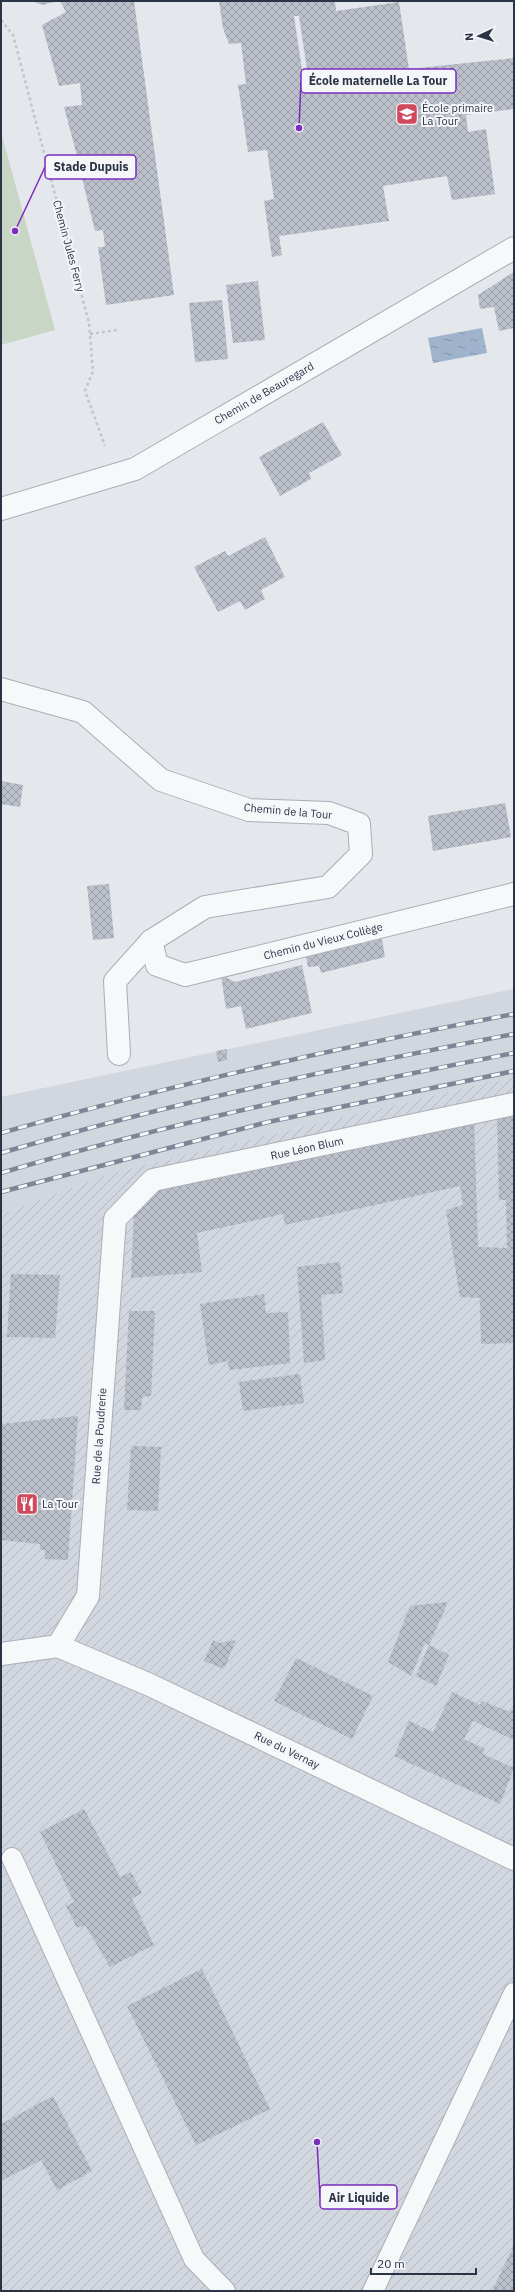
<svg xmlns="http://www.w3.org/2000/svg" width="515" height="2292" font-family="'IBM Plex Sans',sans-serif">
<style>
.built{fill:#d2d6de}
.industrial{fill:url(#industrial-furrows)}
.pitch{fill:#c9d6c5}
.water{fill:url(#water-ripples)}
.building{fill:url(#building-cross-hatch);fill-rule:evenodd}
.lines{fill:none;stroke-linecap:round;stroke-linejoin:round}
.service-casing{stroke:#a9aeb7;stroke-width:22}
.minor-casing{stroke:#a9aeb7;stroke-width:24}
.path{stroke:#c2c5cb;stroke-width:2.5;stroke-dasharray:3 3;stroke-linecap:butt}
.service{stroke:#f7f8fa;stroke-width:20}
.minor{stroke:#f7f8fa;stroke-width:22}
.rail-casing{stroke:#7d8696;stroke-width:4.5}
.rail{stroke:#f4f6f9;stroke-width:3;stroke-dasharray:9;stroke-linecap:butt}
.labels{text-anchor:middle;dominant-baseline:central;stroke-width:4;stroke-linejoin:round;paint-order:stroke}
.poi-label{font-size:11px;fill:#2b3445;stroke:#f4f6f9;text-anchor:start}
.street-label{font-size:11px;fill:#2b3445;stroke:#f4f6f9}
.leader{fill:none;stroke:#7b2cbf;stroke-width:1.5}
.callout-dot{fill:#7b2cbf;stroke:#f4f6f9;stroke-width:1.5}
.callout{fill:#f4f6f9;stroke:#7b2cbf;stroke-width:1.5}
.callout-label{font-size:12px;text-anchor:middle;font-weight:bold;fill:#2b3445}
</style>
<defs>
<pattern id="industrial-furrows" width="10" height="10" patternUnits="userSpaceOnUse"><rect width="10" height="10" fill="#d2d6de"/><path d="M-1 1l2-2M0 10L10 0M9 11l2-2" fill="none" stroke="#b4b8c0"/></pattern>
<pattern id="water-ripples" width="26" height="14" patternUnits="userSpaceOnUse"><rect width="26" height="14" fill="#9fb4cc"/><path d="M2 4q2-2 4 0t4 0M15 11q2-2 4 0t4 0" fill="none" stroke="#8293a7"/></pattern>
<pattern id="building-cross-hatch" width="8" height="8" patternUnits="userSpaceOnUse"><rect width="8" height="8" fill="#bbc0ca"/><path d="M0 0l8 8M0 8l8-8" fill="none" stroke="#989da6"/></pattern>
</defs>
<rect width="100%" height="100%" fill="#e4e7ec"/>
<path class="built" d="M514,989V1078L489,1082L115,1172L1,1214V1097Z"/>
<path class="industrial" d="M514,1078V2291H1V1214L115,1172L489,1082Z"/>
<path class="pitch" d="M1,132L55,330L1,345Z"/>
<path class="water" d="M482,328L487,353L433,363L428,338Z"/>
<g class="building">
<path d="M32,1H59L42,5Z"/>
<path d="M60,1H134L174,295L106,305L98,247H105L103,230L95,231L81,174L91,172L89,154L77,156L64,107L82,105L80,83L59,86L42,25L66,12Z"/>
<path d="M219,1H335L336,11L399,2L409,69L514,58V109L466,115L468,132L486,129L495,194L452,200L447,176L383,186L389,221L279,236L282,255L272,257L264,201L274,199L267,150L248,152L238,85L246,84L241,43L229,44L223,28ZM294,16H299L310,90H305Z"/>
<path d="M514,272V328L499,331L494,307L480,309L478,295Z"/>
<path d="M258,281L265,340L233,343L226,285Z"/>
<path d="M222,300L228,359L195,362L189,303Z"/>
<path d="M323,422L342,455L309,473L311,479L280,496L259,457Z"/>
<path d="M265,537L285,577L261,590L265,599L245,610L240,601L218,612L194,567L225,551L228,556Z"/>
<path d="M1,781L23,785L20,807L1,804Z"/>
<path d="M505,803L511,837L433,851L428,816Z"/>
<path d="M109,884L114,938L93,940L87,886Z"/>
<path d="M382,939L385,957L321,973L319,966L308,967L306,957Z"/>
<path d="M302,965L312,1013L246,1029L241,1006L226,1009L221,975L235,982Z"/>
<path d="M227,1049V1060L218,1062L216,1051Z"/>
<path d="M514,1112V1343L481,1344L480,1298L460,1297L446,1210L463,1205L460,1186L285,1225L283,1214L197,1233L202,1272L131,1278L134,1210L162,1189L474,1119L478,1247L507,1248L506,1200H499L497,1115Z"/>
<path d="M340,1262L343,1293L321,1295L325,1360L304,1363L297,1267Z"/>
<path d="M11,1274L60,1275L55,1338L7,1337Z"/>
<path d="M264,1294L266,1313L288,1312L290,1363L229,1370L228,1361L209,1365L200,1304Z"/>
<path d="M129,1311H155L151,1396L142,1397L141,1410H124Z"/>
<path d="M300,1374L304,1403L243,1411L239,1382Z"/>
<path d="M78,1416L68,1560L45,1559V1550H40V1544L1,1540V1424Z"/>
<path d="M131,1446L161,1447L158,1511L127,1510Z"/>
<path d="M448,1602L429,1645L425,1643L411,1676L388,1662L410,1606Z"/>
<path d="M213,1640L219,1643L236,1640L224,1669L204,1661Z"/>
<path d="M429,1645L449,1655L436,1686L416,1676Z"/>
<path d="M296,1658L373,1696L352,1739L274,1701Z"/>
<path d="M452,1692L480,1705L482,1701L510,1712L514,1708V1740L473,1721L464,1739L485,1749L483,1754L514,1768L500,1804L394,1756L409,1721L433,1732Z"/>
<path d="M84,1809L120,1877L131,1872L142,1893L132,1899L154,1945L110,1967L85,1925L77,1928L66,1906L74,1902L40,1832Z"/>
<path d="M202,1969L270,2109L196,2145L127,2006Z"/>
<path d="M53,2096L92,2171L57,2190L41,2160L1,2181V2124Z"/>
<path d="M514,2245V2291H492Z"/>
</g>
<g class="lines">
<g class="service-casing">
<g id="service">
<path d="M12,1858L194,2259L225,2291"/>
<path d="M373,2291L514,1993"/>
</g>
</g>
<g class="minor-casing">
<g id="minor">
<path d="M1,509L135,469L514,248"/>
<path d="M1,689L83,712L161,780L249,810L329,813L359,824L361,854L328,887L205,907L151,941L115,981L119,1054"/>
<path d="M151,941L157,965L185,975L514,894"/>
<path d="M58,1646L88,1596L115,1219L153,1180L514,1104"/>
<path d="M58,1646L150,1685L514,1859"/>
<path d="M1,1654L58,1646"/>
</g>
</g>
<g class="path">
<path d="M1,20L13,35L89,323L93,371L85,391L105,446"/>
<path d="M90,334L117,330"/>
</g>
<use href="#service" class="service"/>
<use href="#minor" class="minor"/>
<g class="rail-casing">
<g id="rail">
<path d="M1,1133C170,1085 341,1047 514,1014"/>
<path d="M1,1153C169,1103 342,1067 514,1034"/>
<path d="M1,1173C170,1123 341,1087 514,1053"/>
<path d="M1,1192L268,1122L514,1071"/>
</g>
</g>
<use href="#rail" class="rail"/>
</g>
<defs>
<g id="school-square" transform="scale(1.15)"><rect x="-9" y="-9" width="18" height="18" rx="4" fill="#d1495b" stroke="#f4f6f9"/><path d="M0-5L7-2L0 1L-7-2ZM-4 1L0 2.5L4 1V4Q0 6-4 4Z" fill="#fff"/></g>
<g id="restaurant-square" transform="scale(1.15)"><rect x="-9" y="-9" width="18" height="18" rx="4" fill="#d1495b" stroke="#f4f6f9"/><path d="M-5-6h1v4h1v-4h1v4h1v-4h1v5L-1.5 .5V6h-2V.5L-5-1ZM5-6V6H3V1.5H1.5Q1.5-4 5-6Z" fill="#fff"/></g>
</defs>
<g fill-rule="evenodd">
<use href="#school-square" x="407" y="114"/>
<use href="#restaurant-square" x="27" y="1504"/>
</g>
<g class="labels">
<g class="poi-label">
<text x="422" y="108">École primaire<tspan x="422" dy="13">La Tour</tspan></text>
<text x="42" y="1504">La Tour</text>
</g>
<g class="street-label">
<text transform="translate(69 246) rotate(75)">Chemin Jules Ferry</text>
<text transform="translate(264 393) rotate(-30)">Chemin de Beauregard</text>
<text transform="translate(288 811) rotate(5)">Chemin de la Tour</text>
<text transform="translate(323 941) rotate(-14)">Chemin du Vieux Collège</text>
<text transform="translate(307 1148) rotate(-12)">Rue Léon Blum</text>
<text transform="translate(99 1436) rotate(-86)">Rue de la Poudrerie</text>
<text transform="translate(287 1750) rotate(26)">Rue du Vernay</text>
</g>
</g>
<path class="leader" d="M299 128L301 81M15 231L45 167M317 2142L320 2197"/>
<g class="callout-dot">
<circle cx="299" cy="128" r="4"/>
<circle cx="15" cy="231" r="4"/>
<circle cx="317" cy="2142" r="4"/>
</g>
<g class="callout">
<rect x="301" y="69" width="155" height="24" rx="4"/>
<rect x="45" y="155" width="91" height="24" rx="4"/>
<rect x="320" y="2185" width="77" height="24" rx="4"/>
</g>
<g class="callout-label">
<text x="378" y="85">École maternelle La Tour</text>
<text x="91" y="171">Stade Dupuis</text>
<text x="359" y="2202">Air Liquide</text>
</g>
<rect width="515" height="2292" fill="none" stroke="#2b3445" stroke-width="4"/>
<g transform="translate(479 36) rotate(266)" stroke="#f4f6f9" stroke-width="3" paint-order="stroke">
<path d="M0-3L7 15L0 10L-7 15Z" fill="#2b3445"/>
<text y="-6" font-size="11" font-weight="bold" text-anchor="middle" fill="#2b3445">N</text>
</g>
<path d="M371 2268v6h105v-6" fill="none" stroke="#2b3445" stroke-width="2"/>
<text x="377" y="2268" font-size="12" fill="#2b3445" stroke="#f4f6f9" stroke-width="3" paint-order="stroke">20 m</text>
</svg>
